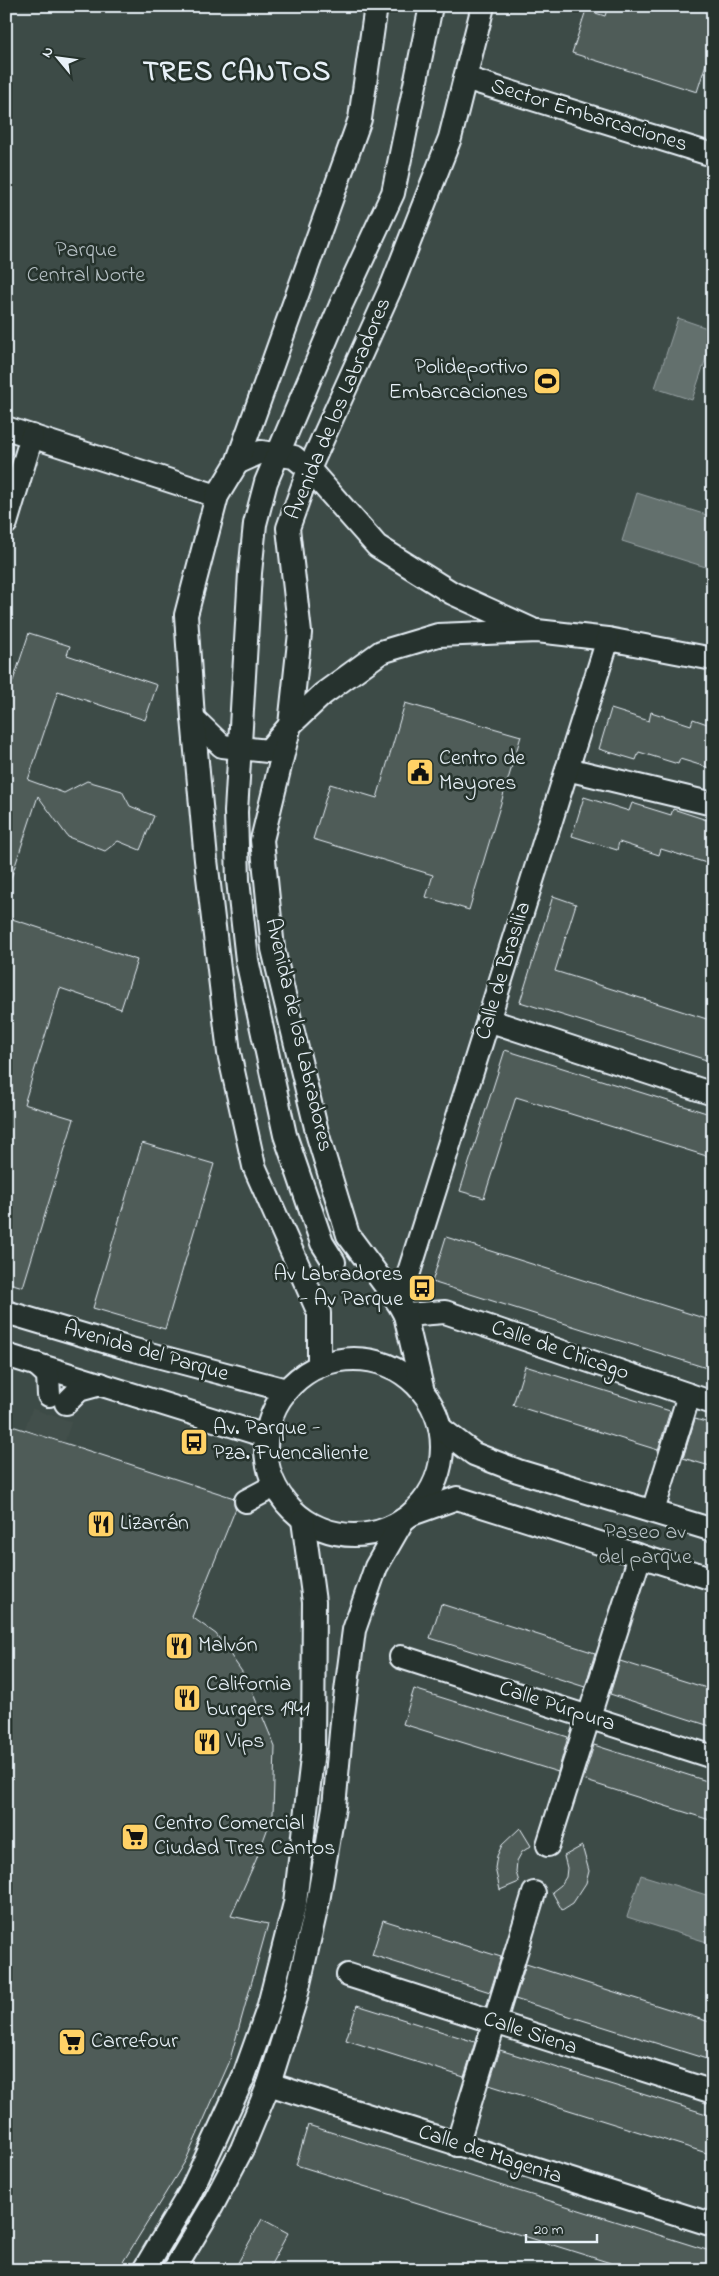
<svg xmlns="http://www.w3.org/2000/svg" width="719" height="2276" font-family="'Indie Flower',sans-serif">
<style>
.green{fill:#3e4b47;stroke:#939ea0}
.water{fill:#636f6d;stroke:#98a3a5}
.building{fill:#505c59;stroke:#e8f1f8}
.lines{fill:none;stroke-linecap:round;stroke-linejoin:round}
.street-tunnel{stroke:#43504b;stroke-width:22;stroke-dasharray:22 11;stroke-linecap:butt}
.street-casing{stroke:#e8f1f8;stroke-width:26}
.street{stroke:#26332d;stroke-width:22}
.labels{text-anchor:middle;dominant-baseline:central;stroke-width:5;stroke-linejoin:round;paint-order:stroke}
.street-label{font-size:22px;fill:#e8f1f8;stroke:#26332d}
.park-label{font-size:22px;fill:#b5bfc3;stroke:#26332d}
.poi-label{font-size:22px;fill:#e8f1f8;stroke:#26332d;text-anchor:start}
.district-label{font-size:28px;font-weight:bold;letter-spacing:1px;fill:#e8f1f8;stroke:#26332d}
</style>
<rect width="100%" height="100%" fill="#26332d"/>
<filter id="ink" filterUnits="userSpaceOnUse"><feTurbulence type="fractalNoise" baseFrequency=".02" numOctaves="2"/><feDisplacementMap in="SourceGraphic" scale="10" xChannelSelector="R" yChannelSelector="G"/><feConvolveMatrix kernelMatrix="1 2 1 2 8 2 1 2 1" color-interpolation-filters="sRGB"/></filter>
<g filter="url(#ink)">
<rect class="green" x="6" y="6" width="707" height="2264"/>
<g class="water">
<path d="M678,318L713,330V337L692,400L655,388Z"/>
<path d="M637,493L713,517L712,569L622,541Z"/>
<path d="M641,1875L713,1897V1944L627,1917Z"/>
</g>
<g class="building">
<path d="M608,6H713V42L697,92L572,53L586,10L605,16Z"/>
<path d="M29,633L70,646L67,655L157,685L145,720L58,691L28,780L64,793L87,781L122,791L130,806L154,816L140,850L118,841L105,851L68,837L38,796L10,881L6,880V702Z"/>
<path d="M405,703L521,736L469,910L426,897L433,875L313,839L330,784L377,798Z"/>
<path d="M611,709L649,721L651,712L691,725L693,719L713,726V769L680,759L678,764L639,752L636,760L599,749Z"/>
<path d="M584,797L629,811L632,803L671,815L673,809L713,822V865L661,849L659,855L619,842L617,850L572,836Z"/>
<path d="M553,896L576,904L555,971L713,1021V1062L520,1002Z"/>
<path d="M6,917L137,960L121,1009L60,988L24,1104L74,1119L23,1287L6,1282Z"/>
<path d="M505,1050L713,1115V1158L516,1097L484,1198L460,1191Z"/>
<path d="M142,1143L214,1164L165,1329L93,1308Z"/>
<path d="M446,1237L713,1321V1370L432,1282Z"/>
<path d="M525,1366L670,1411L658,1450L513,1405Z"/>
<path d="M695,1419L713,1424V1467L683,1458Z"/>
<path d="M6,1424L234,1498L236,1508L192,1617L216,1634L247,1679L275,1747L273,1814L256,1860L231,1916L268,1924L229,2063L186,2160L118,2270H16L6,2267Z"/>
<path d="M441,1604L595,1653L585,1687L430,1638Z"/>
<path d="M620,1661L713,1690V1727L610,1694Z"/>
<path d="M414,1689L568,1737L558,1772L403,1724Z"/>
<path d="M594,1745L713,1783V1821L583,1780Z"/>
<path d="M520,1828L531,1846L522,1852L517,1861L516,1872L519,1882L500,1890L495,1868L497,1856L502,1845Z"/>
<path d="M582,1846L589,1871L586,1883L573,1903L562,1910L552,1892L561,1885L566,1877L567,1868L564,1856Z"/>
<path d="M383,1920L501,1957L490,1992L372,1955Z"/>
<path d="M526,1964L713,2023V2061L515,1999Z"/>
<path d="M357,2005L475,2042L464,2077L346,2040Z"/>
<path d="M500,2050L713,2116V2155L489,2085Z"/>
<path d="M308,2125L713,2252V2270H633L296,2165Z"/>
<path d="M262,2219L288,2233L268,2270H234Z"/>
</g>
<g class="lines">
<g class="street-tunnel">
<path d="M35,1433L49,1395"/>
<path d="M54,1439L66,1403"/>
</g>
<g class="street-casing">
<g id="street">
<path d="M465,78L713,155"/>
<path d="M6,428L217,496"/>
<path d="M237,463L261,452L294,457L309,469L377,546L452,593L531,629"/>
<path d="M6,523L32,436"/>
<path d="M193,718L222,746L268,751L290,725L323,694L381,652L438,635L537,631L608,639L713,659"/>
<path d="M567,769L713,804"/>
<path d="M488,1020L713,1094"/>
<path d="M334,1262L322,1243L285,1135L247,960L238,880L236,812L250,573L255,524L266,482L340,307L393,193L431,6"/>
<path d="M399,1304L608,639"/>
<path d="M6,1312L127,1348L286,1390"/>
<path d="M405,1315L445,1312L713,1403"/>
<path d="M6,1355L266,1436"/>
<circle cx="354" cy="1447" r="88"/>
<path d="M36,1364L48,1375L49,1395"/>
<path d="M319,1365V1313L254,1166L229,1053L206,860L193,718L186,615L217,496L237,463L360,119L376,6"/>
<path d="M423,1392L405,1315L399,1304L348,1235L318,1136L273,949L262,840L290,725L300,633L288,528L309,469L393,283L450,138L483,6"/>
<path d="M66,1403L79,1390L101,1384"/>
<path d="M440,1428L474,1454L518,1471L713,1530"/>
<path d="M246,1501L274,1486"/>
<path d="M653,1511L689,1395"/>
<path d="M412,1514L457,1498L713,1579"/>
<path d="M401,1657L713,1757"/>
<path d="M548,1845L640,1556"/>
<path d="M348,1975L713,2092"/>
<path d="M269,2084L713,2225"/>
<path d="M457,2145L534,1893"/>
<path d="M144,2270L190,2193L244,2076L268,2009L295,1903L313,1750L314,1602L303,1520"/>
<path d="M174,2270L212,2206L242,2149L269,2084L295,2001L318,1901L334,1807L342,1722L354,1630L376,1567L403,1520"/>
</g>
</g>
<use href="#street" class="street"/>
</g>
</g>
<defs>
<g id="stadium-square" transform="scale(1.4375)"><rect x="-9" y="-9" width="18" height="18" rx="4" fill="#ffd166" stroke="#26332d"/><path d="M0-5a6.5 5 0 1 0 0 10a6.5 5 0 1 0 0-10ZM-3.5-1.8h7v3.6h-7Z" fill="#111"/></g>
<g id="civic-square" transform="scale(1.4375)"><rect x="-9" y="-9" width="18" height="18" rx="4" fill="#ffd166" stroke="#26332d"/><path d="M-.6-6.5H3V-4.5H.6V-3L4-1V1h2V6H-6V1h2V-1L-.6-3ZM-1.2 2.5V6h2.4V2.5Z" fill="#111"/></g>
<g id="bus-square" transform="scale(1.4375)"><rect x="-9" y="-9" width="18" height="18" rx="4" fill="#ffd166" stroke="#26332d"/><path d="M-5-6H5V4H4V6H2V4H-2V6H-4V4H-5ZM-3.5-4V0h7V-4ZM-3.5 1.2v1.5H-2V1.2ZM2 1.2v1.5H3.5V1.2Z" fill="#111"/></g>
<g id="restaurant-square" transform="scale(1.4375)"><rect x="-9" y="-9" width="18" height="18" rx="4" fill="#ffd166" stroke="#26332d"/><path d="M-5-6h1v4h1v-4h1v4h1v-4h1v5L-1.5 .5V6h-2V.5L-5-1ZM5-6V6H3V1.5H1.5Q1.5-4 5-6Z" fill="#111"/></g>
<g id="supermarket-square" transform="scale(1.4375)"><rect x="-9" y="-9" width="18" height="18" rx="4" fill="#ffd166" stroke="#26332d"/><path d="M-6-5.5h2.5l.6 2H6L4.5 2H-2.5L-4.4-4H-6ZM-1.5 3.2a1.3 1.3 0 1 0 .1 0ZM3 3.2a1.3 1.3 0 1 0 .1 0Z" fill="#111"/></g>
</defs>
<g fill-rule="evenodd">
<use href="#stadium-square" x="547" y="381"/>
<use href="#civic-square" x="420" y="772"/>
<use href="#bus-square" x="422" y="1288"/>
<use href="#bus-square" x="194" y="1442"/>
<use href="#restaurant-square" x="101" y="1524"/>
<use href="#restaurant-square" x="179" y="1646"/>
<use href="#restaurant-square" x="187" y="1698"/>
<use href="#restaurant-square" x="207" y="1742"/>
<use href="#supermarket-square" x="135" y="1837"/>
<use href="#supermarket-square" x="72" y="2042"/>
</g>
<g class="labels">
<g class="street-label">
<text transform="translate(589 116) rotate(17)">Sector Embarcaciones</text>
<text transform="translate(339 409) rotate(-67)">Avenida de los Labradores</text>
<text transform="translate(504 971) rotate(-73)">Calle de Brasilia</text>
<text transform="translate(298 1035) rotate(77)">Avenida de los Labradores</text>
<text transform="translate(560 1351) rotate(19)">Calle de Chicago</text>
<text transform="translate(146 1352) rotate(16)">Avenida del Parque</text>
<text transform="translate(557 1707) rotate(18)">Calle Púrpura</text>
<text transform="translate(530 2034) rotate(18)">Calle Siena</text>
<text transform="translate(490 2155) rotate(18)">Calle de Magenta</text>
</g>
<g class="park-label">
<text x="86" y="251">Parque<tspan x="86" dy="25">Central Norte</tspan></text>
<text x="645" y="1533">Paseo av<tspan x="645" dy="25">del parque</tspan></text>
</g>
<g class="poi-label">
<text x="528" y="368" text-anchor="end">Polideportivo<tspan x="528" dy="25">Embarcaciones</tspan></text>
<text x="439" y="759">Centro de<tspan x="439" dy="25">Mayores</tspan></text>
<text x="403" y="1275" text-anchor="end">Av Labradores<tspan x="403" dy="25">- Av Parque</tspan></text>
<text x="213" y="1429">Av. Parque -<tspan x="213" dy="25">Pza. Fuencaliente</tspan></text>
<text x="120" y="1524">Lizarrán</text>
<text x="198" y="1646">Malvón</text>
<text x="206" y="1685">California<tspan x="206" dy="25">burgers 1941</tspan></text>
<text x="226" y="1742">Vips</text>
<text x="154" y="1824">Centro Comercial<tspan x="154" dy="25">Ciudad Tres Cantos</tspan></text>
<text x="91" y="2042">Carrefour</text>
</g>
<g class="district-label">
<text x="237" y="73">TRES CANTOS</text>
</g>
</g>
<rect width="719" height="2276" fill="none" stroke="#26332d" stroke-width="25"/>
<rect x="12" y="12" width="694" height="2251" fill="none" stroke="#e8f1f8" stroke-width="2" filter="url(#ink)"/>
<g transform="translate(58 58) rotate(299)" stroke="#26332d" stroke-width="4" paint-order="stroke">
<path d="M0-4L9 19L0 12L-9 19Z" fill="#e8f1f8"/>
<text y="-8" font-size="14" font-weight="bold" text-anchor="middle" fill="#e8f1f8">N</text>
</g>
<path d="M526 2234v8h71v-8" fill="none" stroke="#e8f1f8" stroke-width="2.5"/>
<text x="534" y="2234" font-size="15" fill="#e8f1f8" stroke="#26332d" stroke-width="4" paint-order="stroke">20 m</text>
</svg>
